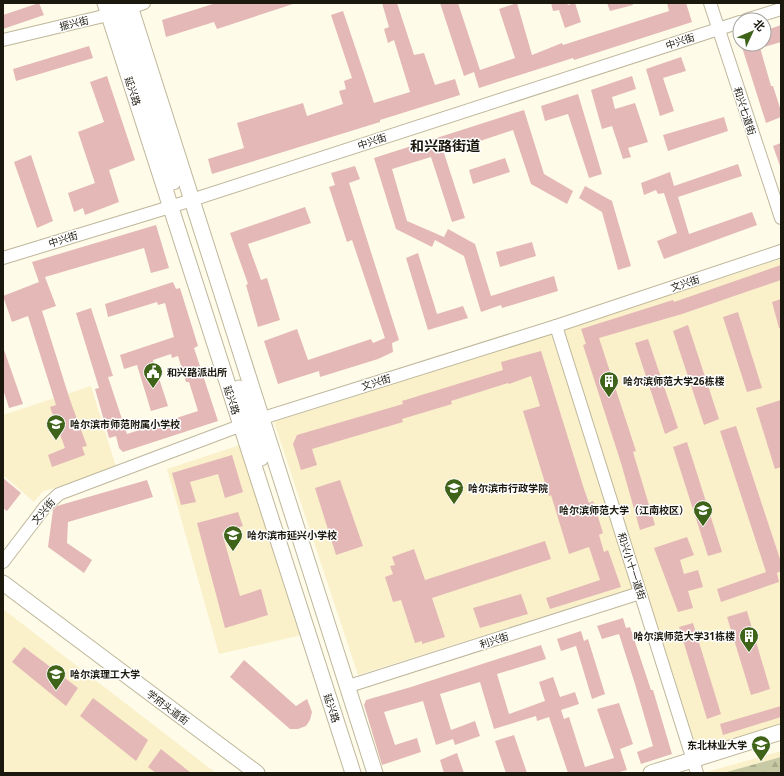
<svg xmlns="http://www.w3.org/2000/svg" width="784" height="776" font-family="'Open Sans','Noto Sans SC',sans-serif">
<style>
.built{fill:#faf1cb}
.forest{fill:url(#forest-firs)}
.building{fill:#e4b8b6}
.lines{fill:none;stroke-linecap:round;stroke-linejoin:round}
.minor-casing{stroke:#beb79b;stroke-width:14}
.major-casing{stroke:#beb79b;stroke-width:17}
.minor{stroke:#fff;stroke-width:12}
.major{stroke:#fff;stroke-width:15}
.labels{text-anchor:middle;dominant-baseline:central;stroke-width:3;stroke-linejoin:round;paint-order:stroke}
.street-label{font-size:10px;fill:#1b180e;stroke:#fff}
.poi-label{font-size:10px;font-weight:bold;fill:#1b180e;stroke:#fff;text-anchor:start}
.district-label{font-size:14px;font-weight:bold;fill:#1b180e;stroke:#fff}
</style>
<defs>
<pattern id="forest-firs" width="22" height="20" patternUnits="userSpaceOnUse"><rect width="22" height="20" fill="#c7caa4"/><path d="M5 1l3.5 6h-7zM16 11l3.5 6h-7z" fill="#aaad8c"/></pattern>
</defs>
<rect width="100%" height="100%" fill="#fffbe9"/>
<g class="built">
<path d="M781,259V724L698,753L563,329Z"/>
<path d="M551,334L633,588L358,675L274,422Z"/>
<path d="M91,386L116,467L42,492L34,502L3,475V415Z"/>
<path d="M240,445L302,635L219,654L167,469Z"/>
<path d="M3,609L216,773H3Z"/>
<path d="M781,751V773H703Z"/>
</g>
<path class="forest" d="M781,757V773H723Z"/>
<g class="building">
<path d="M39,3L44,15L3,29V15Z"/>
<path d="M216,3H293V4L217,29L214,22L166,37L162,20Z"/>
<path d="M382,3H397L414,55L424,53L435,85L455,79L460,95L380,120V122L212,174L208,159L244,148L237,123L303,103L307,116L343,104L339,91L346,89L344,81L352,78L331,15L343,11L374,103L410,92L394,40L388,43L384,29L389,27Z"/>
<path d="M440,3H458L480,70L515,58L499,9L517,3L532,55L562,43L563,45L669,11L667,3H686L692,22L574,60L573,58L479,88L474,72L464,76Z"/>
<path d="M551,3H567L568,5L575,3L581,22L565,28L559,10L553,11Z"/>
<path d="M607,3H632L633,5L610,11Z"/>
<path d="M781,25V42L764,47V31Z"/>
<path d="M741,44H759L771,86H773L781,111V117L766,123Z"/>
<path d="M89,46L93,58L16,81L13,69Z"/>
<path d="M681,57L686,71L663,78L674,111L660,116L646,69Z"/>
<path d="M107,76L135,160L109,170L119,202L85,215L83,208L74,212L68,193L95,183L78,132L104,122L90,82Z"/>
<path d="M632,76L636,89L612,97L615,109L635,103L648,142L628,148L631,157L623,159L612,126L602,129L591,90Z"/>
<path d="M578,94L602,174L589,178L568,114L545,121L541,106Z"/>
<path d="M524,110L544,174L573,191L567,204L531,184L513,130L444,153L465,218L452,222L431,157L392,169L407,221L444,237L448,229L475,244L491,296L554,276L558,291L502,308L501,305L481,312L464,256L435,240L432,247L396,229L374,158Z"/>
<path d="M724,117L728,131L668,151L663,135Z"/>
<path d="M781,143V166H780L773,146Z"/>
<path d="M31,155L53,221L37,228L14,162Z"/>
<path d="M505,158L510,172L473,184L469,170Z"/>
<path d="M738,164L742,176L678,197L689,234L752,212L757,225L664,259L657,241L677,233L664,193L658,194L656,190L644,195L641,183L670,172L674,186Z"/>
<path d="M355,166L360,179L349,183L399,340L392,343L393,352L378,359L320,377L319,371L278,384L264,341L297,329L308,360L371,339L373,343L385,338L352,240L347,242L329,187L335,185L331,173Z"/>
<path d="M585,186L612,201L631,266L618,270L602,212L579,198Z"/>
<path d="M305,207L311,223L248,244L261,280L267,278L280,320L258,327L246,285L248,284L230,233Z"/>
<path d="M156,225L169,268L151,273L144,248L45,277L56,306L42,311L70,400L87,446L82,447L85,455L52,467L48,455L65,448L50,407L56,405L28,316L12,322L3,296L39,282L32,262Z"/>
<path d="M532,242L536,256L500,267L496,252Z"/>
<path d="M418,253L437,314L463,306L468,318L428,330L406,258Z"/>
<path d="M781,265V280L682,314L599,338L636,451L633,452L655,525L640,530L621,463L583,345L586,344L581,329L673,300L674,302Z"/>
<path d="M173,282L176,289L180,288L198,346L194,348L218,421L123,452L119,448L116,436L109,438L95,389L99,388L76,313L91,308L113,376L108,377L127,434L198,411L189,382H186L178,356L172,358L171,354L153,360L168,406L151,411L137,365L124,369L120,355L174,337L165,303L158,305L157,302L108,317L105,304Z"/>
<path d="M781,299V328H779L772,302Z"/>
<path d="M738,312L762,388L747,392L723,317Z"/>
<path d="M688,325L719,419L704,425L673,331Z"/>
<path d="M648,339L678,428L665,434L635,343Z"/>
<path d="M3,347L23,404L9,408L3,389Z"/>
<path d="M541,351L584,489L589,503L593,501L603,533L599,535L604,552L608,550L621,587L550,609L546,598L600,580L589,547L569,554L551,495L549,496L523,411L540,406L531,376L509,384L508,383L451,401L452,404L402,419L403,422L312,449L317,465L301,470L293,444L297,435L403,404L402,401L503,370L501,362Z"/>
<path d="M781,400V467L775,469L756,408Z"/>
<path d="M736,426L781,562V571L777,573L779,582L721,602L717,589L766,572L720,431Z"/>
<path d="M687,442L722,552L708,556L673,447Z"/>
<path d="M232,455L243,492L225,498L218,474L190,482L196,502L181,505L172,473Z"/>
<path d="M3,478L21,493L7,511L3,508Z"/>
<path d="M147,480L153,497L68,522L67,543L92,560L84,573L48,547L53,510L57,506Z"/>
<path d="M340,480L363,546L336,555L315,488Z"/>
<path d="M238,512L243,526L222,533L240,596L261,589L268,615L225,628L197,523Z"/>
<path d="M687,537L694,555L680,560L684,574L698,570L703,587L688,591L693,608L678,612L654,548Z"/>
<path d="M545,541L551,559L432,598L445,637L422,644V641L415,643L401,600L393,602L385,577L393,574L390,566L395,565L392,557L414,549L425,580Z"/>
<path d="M521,594L528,614L480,628L473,608Z"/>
<path d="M747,611L770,689L751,695L727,617Z"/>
<path d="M623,618L626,628L630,627L651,690H653L672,754L641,764L637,752L653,746L635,684L619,634L602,639L597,626Z"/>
<path d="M693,623L721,714L707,719L679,627Z"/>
<path d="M581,631L584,641L588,639L605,694L592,699L576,646L561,651L557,639Z"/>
<path d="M541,645L546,659L497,674L509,714L545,701L539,682L553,677L560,697L575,692L579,704L561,710L564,719L569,717L585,767L614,758L597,709L619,703L633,744L620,749L627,770L616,773H568L549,717L537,721L536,716L494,729L480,682L440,694L451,730L475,721L480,736L455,745L453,739L436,745L423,701L384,712L395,745L417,738L421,752L382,765L364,705L366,700L411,687Z"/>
<path d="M24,647L78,688L66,706L12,662Z"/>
<path d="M244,660L296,706L307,699L312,712L310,720L306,726L298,729H290L230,677Z"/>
<path d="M93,698L148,740L136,761L80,716Z"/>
<path d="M781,706V717L723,735L720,724Z"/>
<path d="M514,735L527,773H506L495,741Z"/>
<path d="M161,749L191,773H156L148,767Z"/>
<path d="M457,753L464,773H444L440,760Z"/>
</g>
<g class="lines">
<g class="minor-casing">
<g id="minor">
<path d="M710,3L781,218"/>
<path d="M746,20L781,9"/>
<path d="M3,40L108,15L144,3"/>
<path d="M3,258L170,207L740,22"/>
<path d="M556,326L697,773"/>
<path d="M3,562L45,507L59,494L250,422L556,326L781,251"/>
<path d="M349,686L640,593"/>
</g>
</g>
<g class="major-casing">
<g id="major">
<path d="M105,3L353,773"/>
<path d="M116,3L173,182"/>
<path d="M129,3L375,773"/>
<path d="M239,388L261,458"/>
<path d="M3,583L257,773"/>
<path d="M651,773L781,732"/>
</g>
</g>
<use href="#minor" class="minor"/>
<use href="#major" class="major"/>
</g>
<defs>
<g id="civic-pin" transform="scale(1)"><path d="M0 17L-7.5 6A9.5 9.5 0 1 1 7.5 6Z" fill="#40631a" stroke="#fff"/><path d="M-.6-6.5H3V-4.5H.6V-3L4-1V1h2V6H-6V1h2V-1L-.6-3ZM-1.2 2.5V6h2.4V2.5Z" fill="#fff"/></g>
<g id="building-pin" transform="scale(1)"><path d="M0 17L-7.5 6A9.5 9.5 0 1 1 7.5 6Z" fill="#40631a" stroke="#fff"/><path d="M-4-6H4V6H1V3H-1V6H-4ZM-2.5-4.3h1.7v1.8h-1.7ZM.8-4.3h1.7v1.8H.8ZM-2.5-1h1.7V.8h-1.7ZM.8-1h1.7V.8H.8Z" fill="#fff"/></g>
<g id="school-pin" transform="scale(1)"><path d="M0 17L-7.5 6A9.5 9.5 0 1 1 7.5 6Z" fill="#40631a" stroke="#fff"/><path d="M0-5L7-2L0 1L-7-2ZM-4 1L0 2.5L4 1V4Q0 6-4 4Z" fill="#fff"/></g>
<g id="university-pin" transform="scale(1)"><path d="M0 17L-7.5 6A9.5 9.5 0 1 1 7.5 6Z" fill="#40631a" stroke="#fff"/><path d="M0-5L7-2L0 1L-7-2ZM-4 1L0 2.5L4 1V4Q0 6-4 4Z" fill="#fff"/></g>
</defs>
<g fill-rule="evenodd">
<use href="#civic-pin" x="153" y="372"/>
<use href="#building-pin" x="609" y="381"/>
<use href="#school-pin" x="56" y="424"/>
<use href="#university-pin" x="454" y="488"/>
<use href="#university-pin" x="703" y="510"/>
<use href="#school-pin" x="233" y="535"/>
<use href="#building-pin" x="749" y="636"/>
<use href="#university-pin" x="56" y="674"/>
<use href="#university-pin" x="761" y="745"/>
</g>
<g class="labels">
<g class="street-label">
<text transform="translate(74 23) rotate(-14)">振兴街</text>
<text transform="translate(680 41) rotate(-18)">中兴街</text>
<text transform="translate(133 91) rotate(72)">延兴路</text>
<text transform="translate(745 111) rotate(72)">和兴七道街</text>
<text transform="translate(372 141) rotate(-18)">中兴街</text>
<text transform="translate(63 239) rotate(-17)">中兴街</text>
<text transform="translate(685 283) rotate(-18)">文兴街</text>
<text transform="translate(376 382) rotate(-17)">文兴街</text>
<text transform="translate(232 400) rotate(72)">延兴路</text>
<text transform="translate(43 511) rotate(-49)">文兴街</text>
<text transform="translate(632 566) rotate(72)">和兴小十一道街</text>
<text transform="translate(494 640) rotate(-18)">利兴街</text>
<text transform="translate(168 707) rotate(37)">学府头道街</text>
<text transform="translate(332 708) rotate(72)">延兴路</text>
</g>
<g class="poi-label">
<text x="167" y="372">和兴路派出所</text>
<text x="623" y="381">哈尔滨师范大学26栋楼</text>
<text x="70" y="424">哈尔滨市师范附属小学校</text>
<text x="468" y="488">哈尔滨市行政学院</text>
<text x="689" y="510" text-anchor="end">哈尔滨师范大学（江南校区）</text>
<text x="247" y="535">哈尔滨市延兴小学校</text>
<text x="735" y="636" text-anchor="end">哈尔滨师范大学31栋楼</text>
<text x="70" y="674">哈尔滨理工大学</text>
<text x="747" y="745" text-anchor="end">东北林业大学</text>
</g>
<g class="district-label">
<text x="445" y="145">和兴路街道</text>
</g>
</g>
<rect width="784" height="776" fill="none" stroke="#1b180e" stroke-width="8"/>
<g transform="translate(752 32) rotate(46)"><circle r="19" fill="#ffffff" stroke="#a4a39f"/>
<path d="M0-3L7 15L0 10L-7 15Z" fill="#40631a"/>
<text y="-6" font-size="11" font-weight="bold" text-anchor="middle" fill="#1b180e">北</text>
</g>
</svg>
